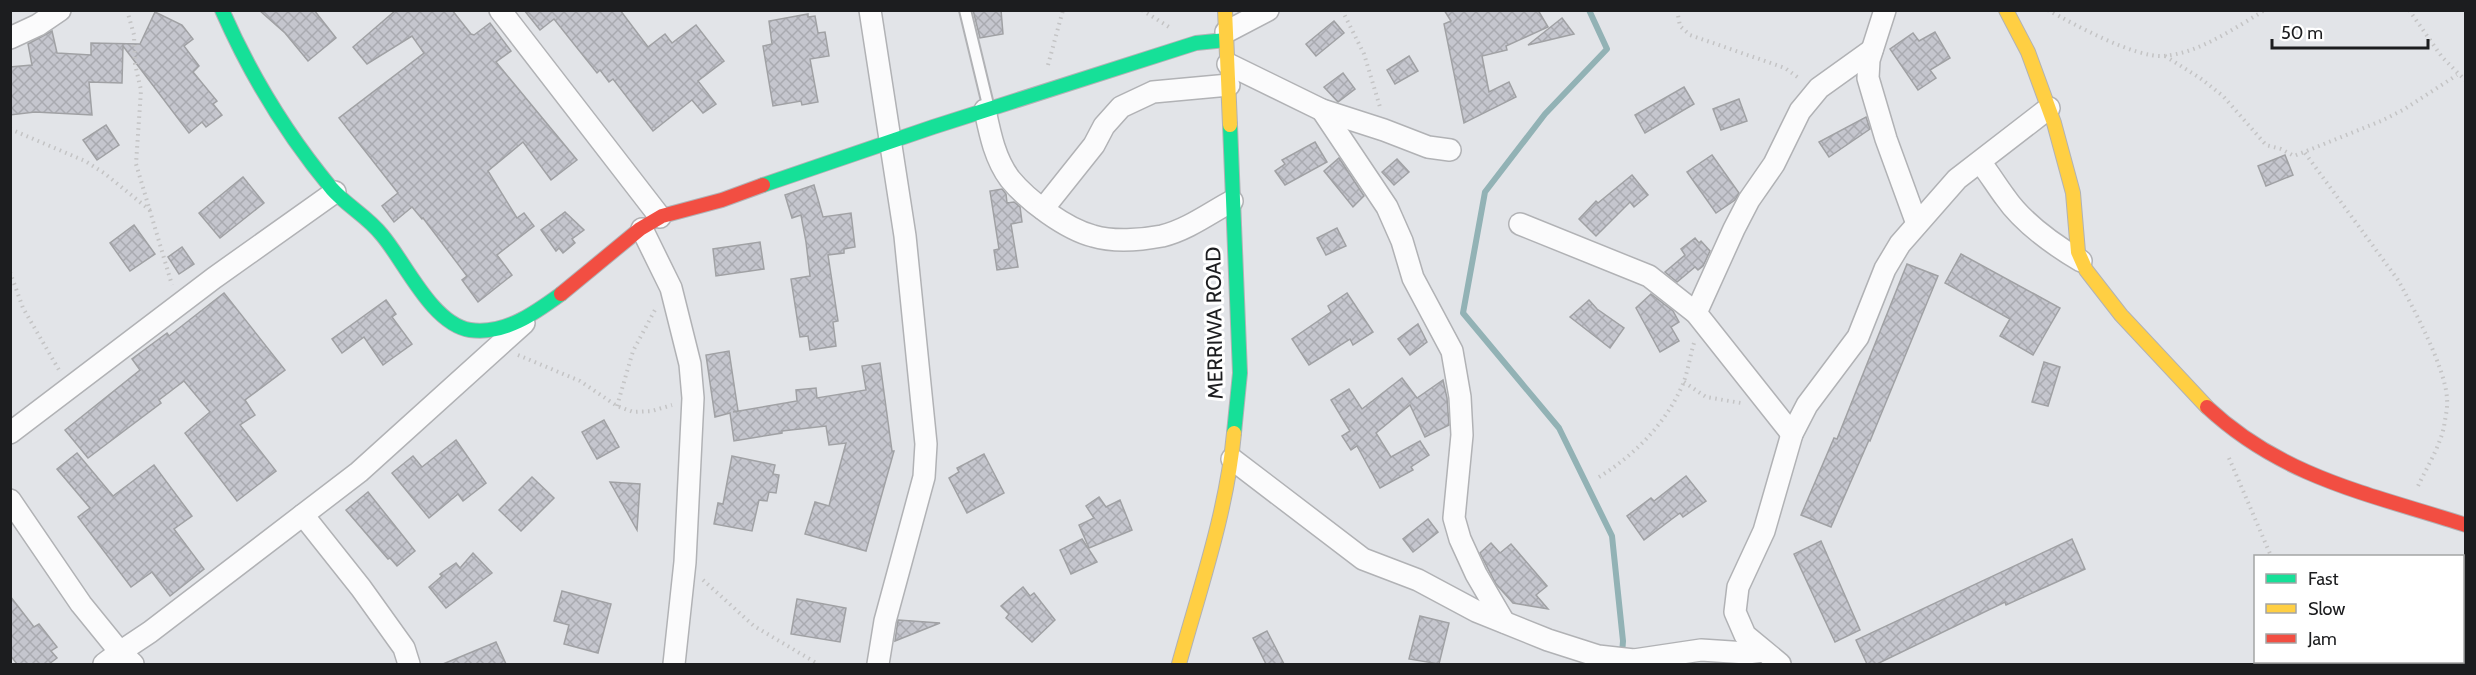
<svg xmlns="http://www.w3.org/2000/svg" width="2476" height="675" font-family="Cabin,sans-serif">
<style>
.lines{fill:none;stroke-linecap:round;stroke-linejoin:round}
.stream{stroke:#92b2b5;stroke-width:6}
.building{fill:url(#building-cross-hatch);stroke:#a0a1a4;stroke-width:1.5}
.lane-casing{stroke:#b1b2b5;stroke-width:14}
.street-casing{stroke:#b1b2b5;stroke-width:24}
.fast-casing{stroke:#b1b2b5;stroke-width:16}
.slow-casing{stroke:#b1b2b5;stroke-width:16}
.jam-casing{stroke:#b1b2b5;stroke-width:16}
.path{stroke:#c4c4c5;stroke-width:4;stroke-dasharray:1.5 4.5;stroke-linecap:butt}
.lane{stroke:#fbfbfc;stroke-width:10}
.street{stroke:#fbfbfc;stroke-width:21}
.fast{stroke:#16e098;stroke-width:14}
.slow{stroke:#ffcf43;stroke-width:14}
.jam{stroke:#f24e42;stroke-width:14}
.labels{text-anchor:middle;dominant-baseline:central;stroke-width:6;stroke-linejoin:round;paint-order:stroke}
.street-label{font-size:21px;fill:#1c1d1f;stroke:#fff}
</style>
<defs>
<pattern id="building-cross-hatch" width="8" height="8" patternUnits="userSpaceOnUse" patternTransform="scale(1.5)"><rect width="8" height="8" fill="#c5c6ce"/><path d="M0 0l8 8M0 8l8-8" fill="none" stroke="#a9aab0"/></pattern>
</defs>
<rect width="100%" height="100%" fill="#e2e4e8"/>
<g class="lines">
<path class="stream" d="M1589,10L1607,49L1545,114L1485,192L1463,313L1559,428L1612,536L1623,641L1622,654"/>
</g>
<g class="building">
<path d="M259,10H314L336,38L308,61L285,33Z"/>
<path d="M396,10H452L471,34L474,35L490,23L511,51L496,62L577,160L551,180L523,142L488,171L517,218L524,213L534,226L497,255L512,275L478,302L462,280L467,276L423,218L422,219L412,207L394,222L382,206L398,193L339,118L424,53L412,36L367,64L353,47Z"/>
<path d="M524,10H620L648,47L665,34L672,43L696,25L724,61L698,81L716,104L703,113L692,100L653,131L613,79L609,82L600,70L597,73L554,19L540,30Z"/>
<path d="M973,10H1001L1003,34L980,38Z"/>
<path d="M1444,10H1538L1548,27L1506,46L1507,50L1482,56L1489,92L1509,82L1516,97L1464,123L1444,24L1451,21Z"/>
<path d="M155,12L182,25L193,39L184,46L199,66L193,72L217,101L213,104L222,115L206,127L202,122L189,133L123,46L122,83L89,82L92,115L35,112L10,115V67L32,65L28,44L52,31L57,53L91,55V43L140,44Z"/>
<path d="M808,14V17L815,16L818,33L825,32L829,56L810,59L818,102L802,105L801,101L773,106L763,46L772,44L769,21Z"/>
<path d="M1562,18L1574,34L1528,45Z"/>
<path d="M1334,21L1344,33L1316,56L1306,44Z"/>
<path d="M1935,32L1950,58L1930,70L1936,78L1918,90L1890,49L1913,33L1919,41Z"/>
<path d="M1409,56L1418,71L1395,84L1387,70Z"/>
<path d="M1343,73L1355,89L1338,102L1324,87Z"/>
<path d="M1684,87L1694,104L1645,133L1635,115Z"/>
<path d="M1739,99L1747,121L1721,130L1713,109Z"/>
<path d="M1866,117L1870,129L1829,157L1819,142Z"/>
<path d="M106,125L119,145L97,160L83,140Z"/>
<path d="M1315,142L1327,162L1285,185L1275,171L1285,164L1282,160Z"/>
<path d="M1712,155L1739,193L1735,200L1716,213L1687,172Z"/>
<path d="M2285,155L2293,175L2266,186L2258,166Z"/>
<path d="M1339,158L1364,196L1353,207L1324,171Z"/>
<path d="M1397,159L1409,172L1394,185L1382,172Z"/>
<path d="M1632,175L1648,195L1634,207L1630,202L1596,236L1579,219L1596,201L1598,203Z"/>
<path d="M243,177L264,203L220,238L199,213Z"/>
<path d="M814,185L823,217L851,213L855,247L844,249V253L828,255L838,321L833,322L836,346L810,350L808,336L800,337L791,279L810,276L806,242L801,215L792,218L785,195Z"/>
<path d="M1002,189L1006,194L1007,203L1014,202L1020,207L1022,222L1011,224L1018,267L997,270L994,250L999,249L990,191Z"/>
<path d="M565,212L584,230L572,239L575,243L563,253L559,248L556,251L541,230Z"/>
<path d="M134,225L155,254L130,271L110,243Z"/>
<path d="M1337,228L1346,246L1326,255L1317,238Z"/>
<path d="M1695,238L1699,243L1701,241L1710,251L1703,266L1698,270L1695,267L1677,282L1665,272L1685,255L1681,249Z"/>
<path d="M760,242L764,269L716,276L713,249Z"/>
<path d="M182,247L194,264L179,274L168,257Z"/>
<path d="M1961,254L2060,308L2033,355L2000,336L2010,319L1945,283Z"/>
<path d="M1907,264L1938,276L1870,441L1869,440L1831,527L1801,515L1834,438L1837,439Z"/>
<path d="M224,293L285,370L245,400L255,415L240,425L276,471L237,501L185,433L210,412L184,381L159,400L161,403L88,458L65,430L140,370L132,359L167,333L169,336Z"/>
<path d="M1347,293L1373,332L1353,345L1350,339L1309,365L1292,339L1331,312L1328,306Z"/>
<path d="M1651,294L1673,311L1679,322L1671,327L1679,341L1660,352L1636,308Z"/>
<path d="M386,300L396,314L392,317L412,344L383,365L364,337L342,353L332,339Z"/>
<path d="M1589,300L1597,309L1624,328L1610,348L1570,317Z"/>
<path d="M1418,324L1427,342L1410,355L1398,339Z"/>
<path d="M729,351L738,411L733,412L797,401L796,390L816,388L817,398L866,390L862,366L880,363L892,451H894L866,551L805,534L815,502L829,506L846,443L829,445L826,426L782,431V433L734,441L730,413L715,417L706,355Z"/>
<path d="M2044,362L2060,367L2048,406L2032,402Z"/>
<path d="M1402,378L1417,398L1443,380L1447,398L1449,425L1425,437L1410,405L1376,433L1391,457L1420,441L1429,455L1411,467L1413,470L1380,488L1357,446L1351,450L1342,436L1350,431L1331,400L1349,389L1362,409Z"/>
<path d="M604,420L619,447L597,459L582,432Z"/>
<path d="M456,440L486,483L463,501L458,494L429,518L392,473L413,456L422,467Z"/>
<path d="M77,453L113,496L154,465L192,516L174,529L204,569L170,596L152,572L131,587L78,517L90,508L57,469Z"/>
<path d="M984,454L1004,493L967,513L949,478L959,472L957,468Z"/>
<path d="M732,456L775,465L773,474L779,475L776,493L769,492L767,501L759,500L752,531L714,524L718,503L723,504Z"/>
<path d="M1686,476L1706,501L1683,517L1680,513L1644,540L1627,516L1651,498L1654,501Z"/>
<path d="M532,477L554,498L521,531L499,510Z"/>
<path d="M610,482L640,484L637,530Z"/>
<path d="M368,492L415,551L397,566L390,558L388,559L346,510Z"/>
<path d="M1099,497L1106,507L1120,500L1132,530L1089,548L1079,525L1094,518L1086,506Z"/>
<path d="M1428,519L1438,532L1413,552L1403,539Z"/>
<path d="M1082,539L1097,562L1071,574L1060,550Z"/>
<path d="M2072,539L2085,569L2006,605L2005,602L1877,664H1867L1856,640Z"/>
<path d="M1821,541L1860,630L1835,642L1794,554Z"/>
<path d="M1491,543L1500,553L1511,544L1547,586L1536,595L1548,609L1513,603L1496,584L1480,553Z"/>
<path d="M473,553L492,573L446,608L429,587L442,576L440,574L456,563L460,568Z"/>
<path d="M1023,587L1030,596L1034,593L1055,620L1032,642L1006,618L1009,614L1001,606Z"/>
<path d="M562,591L611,604L598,653L564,644L569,625L554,621Z"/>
<path d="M10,596L34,627L39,624L57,647L51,651L57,658L49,664H17L10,655Z"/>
<path d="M797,599L846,608L840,642L791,634Z"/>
<path d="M1420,616L1449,623L1439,664L1409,659Z"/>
<path d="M898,620L940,623L895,641Z"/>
<path d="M1267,631L1284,664H1266L1253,638Z"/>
<path d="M496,642L506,664H443Z"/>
</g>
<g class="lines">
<g class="lane-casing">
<path id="lane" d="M965,10L989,109"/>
</g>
<g class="street-casing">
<g id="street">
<path d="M500,10L660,217"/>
<path d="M870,10L905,236L926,444L924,477L885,621L878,664"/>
<path d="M1885,10L1869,60L1868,78L1886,139L1917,224"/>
<path d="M1226,32L1268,10"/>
<path d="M10,38L38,25L60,10"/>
<path d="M1228,64L1322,110L1384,130L1428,147L1450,150"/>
<path d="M985,110C990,134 995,159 1010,179C1028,201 1066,229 1093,236C1113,242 1141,240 1162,236C1187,230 1210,213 1232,201"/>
<path d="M1322,110L1387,207L1402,241L1413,278L1452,351L1460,397L1462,435L1454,518L1460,539L1476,574L1504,622"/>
<path d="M1980,162C1989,173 1996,185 2005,197C2023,223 2054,245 2081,261"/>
<path d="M1043,209L1094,145L1104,126L1121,107L1153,92L1229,85"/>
<path d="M1520,224L1649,276L1696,313L1792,434"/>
<path d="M642,229L671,288L690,364L693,398L685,562L674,664"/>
<path d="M1696,313L1734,229L1749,200L1774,164L1800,111L1819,88L1872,50"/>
<path d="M10,433L214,278L335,192"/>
<path d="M1232,459L1363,559L1418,580L1476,611L1548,640L1598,656L1634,660L1701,650L1747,653L1763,651"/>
<path d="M10,500L81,604L120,652L104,664"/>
<path d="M303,515L361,588L404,648L409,664"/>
<path d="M133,664L120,652L150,632L359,472L524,323"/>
<path d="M1780,664L1745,635L1735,612L1738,587L1764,531L1792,434L1807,405L1858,337L1885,269L1900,244L1957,179L2049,108"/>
</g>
</g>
<g class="fast-casing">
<g id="fast">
<path d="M222,10C250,74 287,135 332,189C347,206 368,217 382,235C405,262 432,324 470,330C505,335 535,313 561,294"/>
<path d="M1230,125L1240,373L1234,433"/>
<path d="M763,185L933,127L1196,43L1226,40"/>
</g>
</g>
<g class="slow-casing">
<g id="slow">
<path d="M1225,10L1230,125"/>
<path d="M2006,10L2028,52L2054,123L2073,193L2078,252L2086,270L2121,315L2207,407"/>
<path d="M1179,664C1200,588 1227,511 1234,433"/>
</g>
</g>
<g class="jam-casing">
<g id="jam">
<path d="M561,294L640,229L662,216L722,200L763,185"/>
<path d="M2207,407C2283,478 2370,494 2466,525"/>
</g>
</g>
<g class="path">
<path d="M127,10L134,35L135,64L141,90L136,164L172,285"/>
<path d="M1142,10L1169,27"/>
<path d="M1342,10L1364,54L1380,107"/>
<path d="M1677,10L1680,26L1690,35L1785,68L1800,79"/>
<path d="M2048,10C2075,25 2135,58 2164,56C2199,53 2235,28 2265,10"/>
<path d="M2409,10L2442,57L2466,81"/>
<path d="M2165,56L2200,78L2223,96L2266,145L2281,149L2294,156L2381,121L2403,110L2457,75"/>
<path d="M1048,65L1063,10"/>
<path d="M10,129L85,161L104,173L151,211"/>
<path d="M2305,153L2398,280C2413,307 2446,369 2447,399C2448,408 2445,418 2444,427C2439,448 2427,467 2418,486"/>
<path d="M10,272L23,308L59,370"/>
<path d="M518,355L580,381L617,406L633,412L652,411L672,405"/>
<path d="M1684,382L1706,397L1741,403"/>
<path d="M617,406L633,351L656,308"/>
<path d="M2229,458L2271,556"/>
<path d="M1599,477C1635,455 1666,423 1683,384C1688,371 1690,356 1694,343"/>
<path d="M703,580L754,626L818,664"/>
<path d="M2317,662L2318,664"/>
</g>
<use href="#lane" class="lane"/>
<use href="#street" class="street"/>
<use href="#fast" class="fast"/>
<use href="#slow" class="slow"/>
<use href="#jam" class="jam"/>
</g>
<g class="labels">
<g class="street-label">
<text transform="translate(1214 323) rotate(-91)">MERRIWA ROAD</text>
</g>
</g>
<rect width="2476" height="675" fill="none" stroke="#1c1d1f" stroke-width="24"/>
<rect x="2254" y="555" width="210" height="108" fill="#ffffff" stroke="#a4a5a5" stroke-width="1.5"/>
<rect x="2266" y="574" width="30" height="9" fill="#16e098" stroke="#a4a5a5" stroke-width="1.5"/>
<text x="2308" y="585" font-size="18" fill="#1c1d1f">Fast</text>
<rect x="2266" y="604" width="30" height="9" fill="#ffcf43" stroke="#a4a5a5" stroke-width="1.5"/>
<text x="2308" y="615" font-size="18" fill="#1c1d1f">Slow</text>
<rect x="2266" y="634" width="30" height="9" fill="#f24e42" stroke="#a4a5a5" stroke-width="1.5"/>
<text x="2308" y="645" font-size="18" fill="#1c1d1f">Jam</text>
<path d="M2272 39v9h156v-9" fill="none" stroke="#1c1d1f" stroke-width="3"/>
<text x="2281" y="39" font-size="18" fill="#1c1d1f" stroke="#ffffff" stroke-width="4.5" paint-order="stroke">50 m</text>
</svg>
